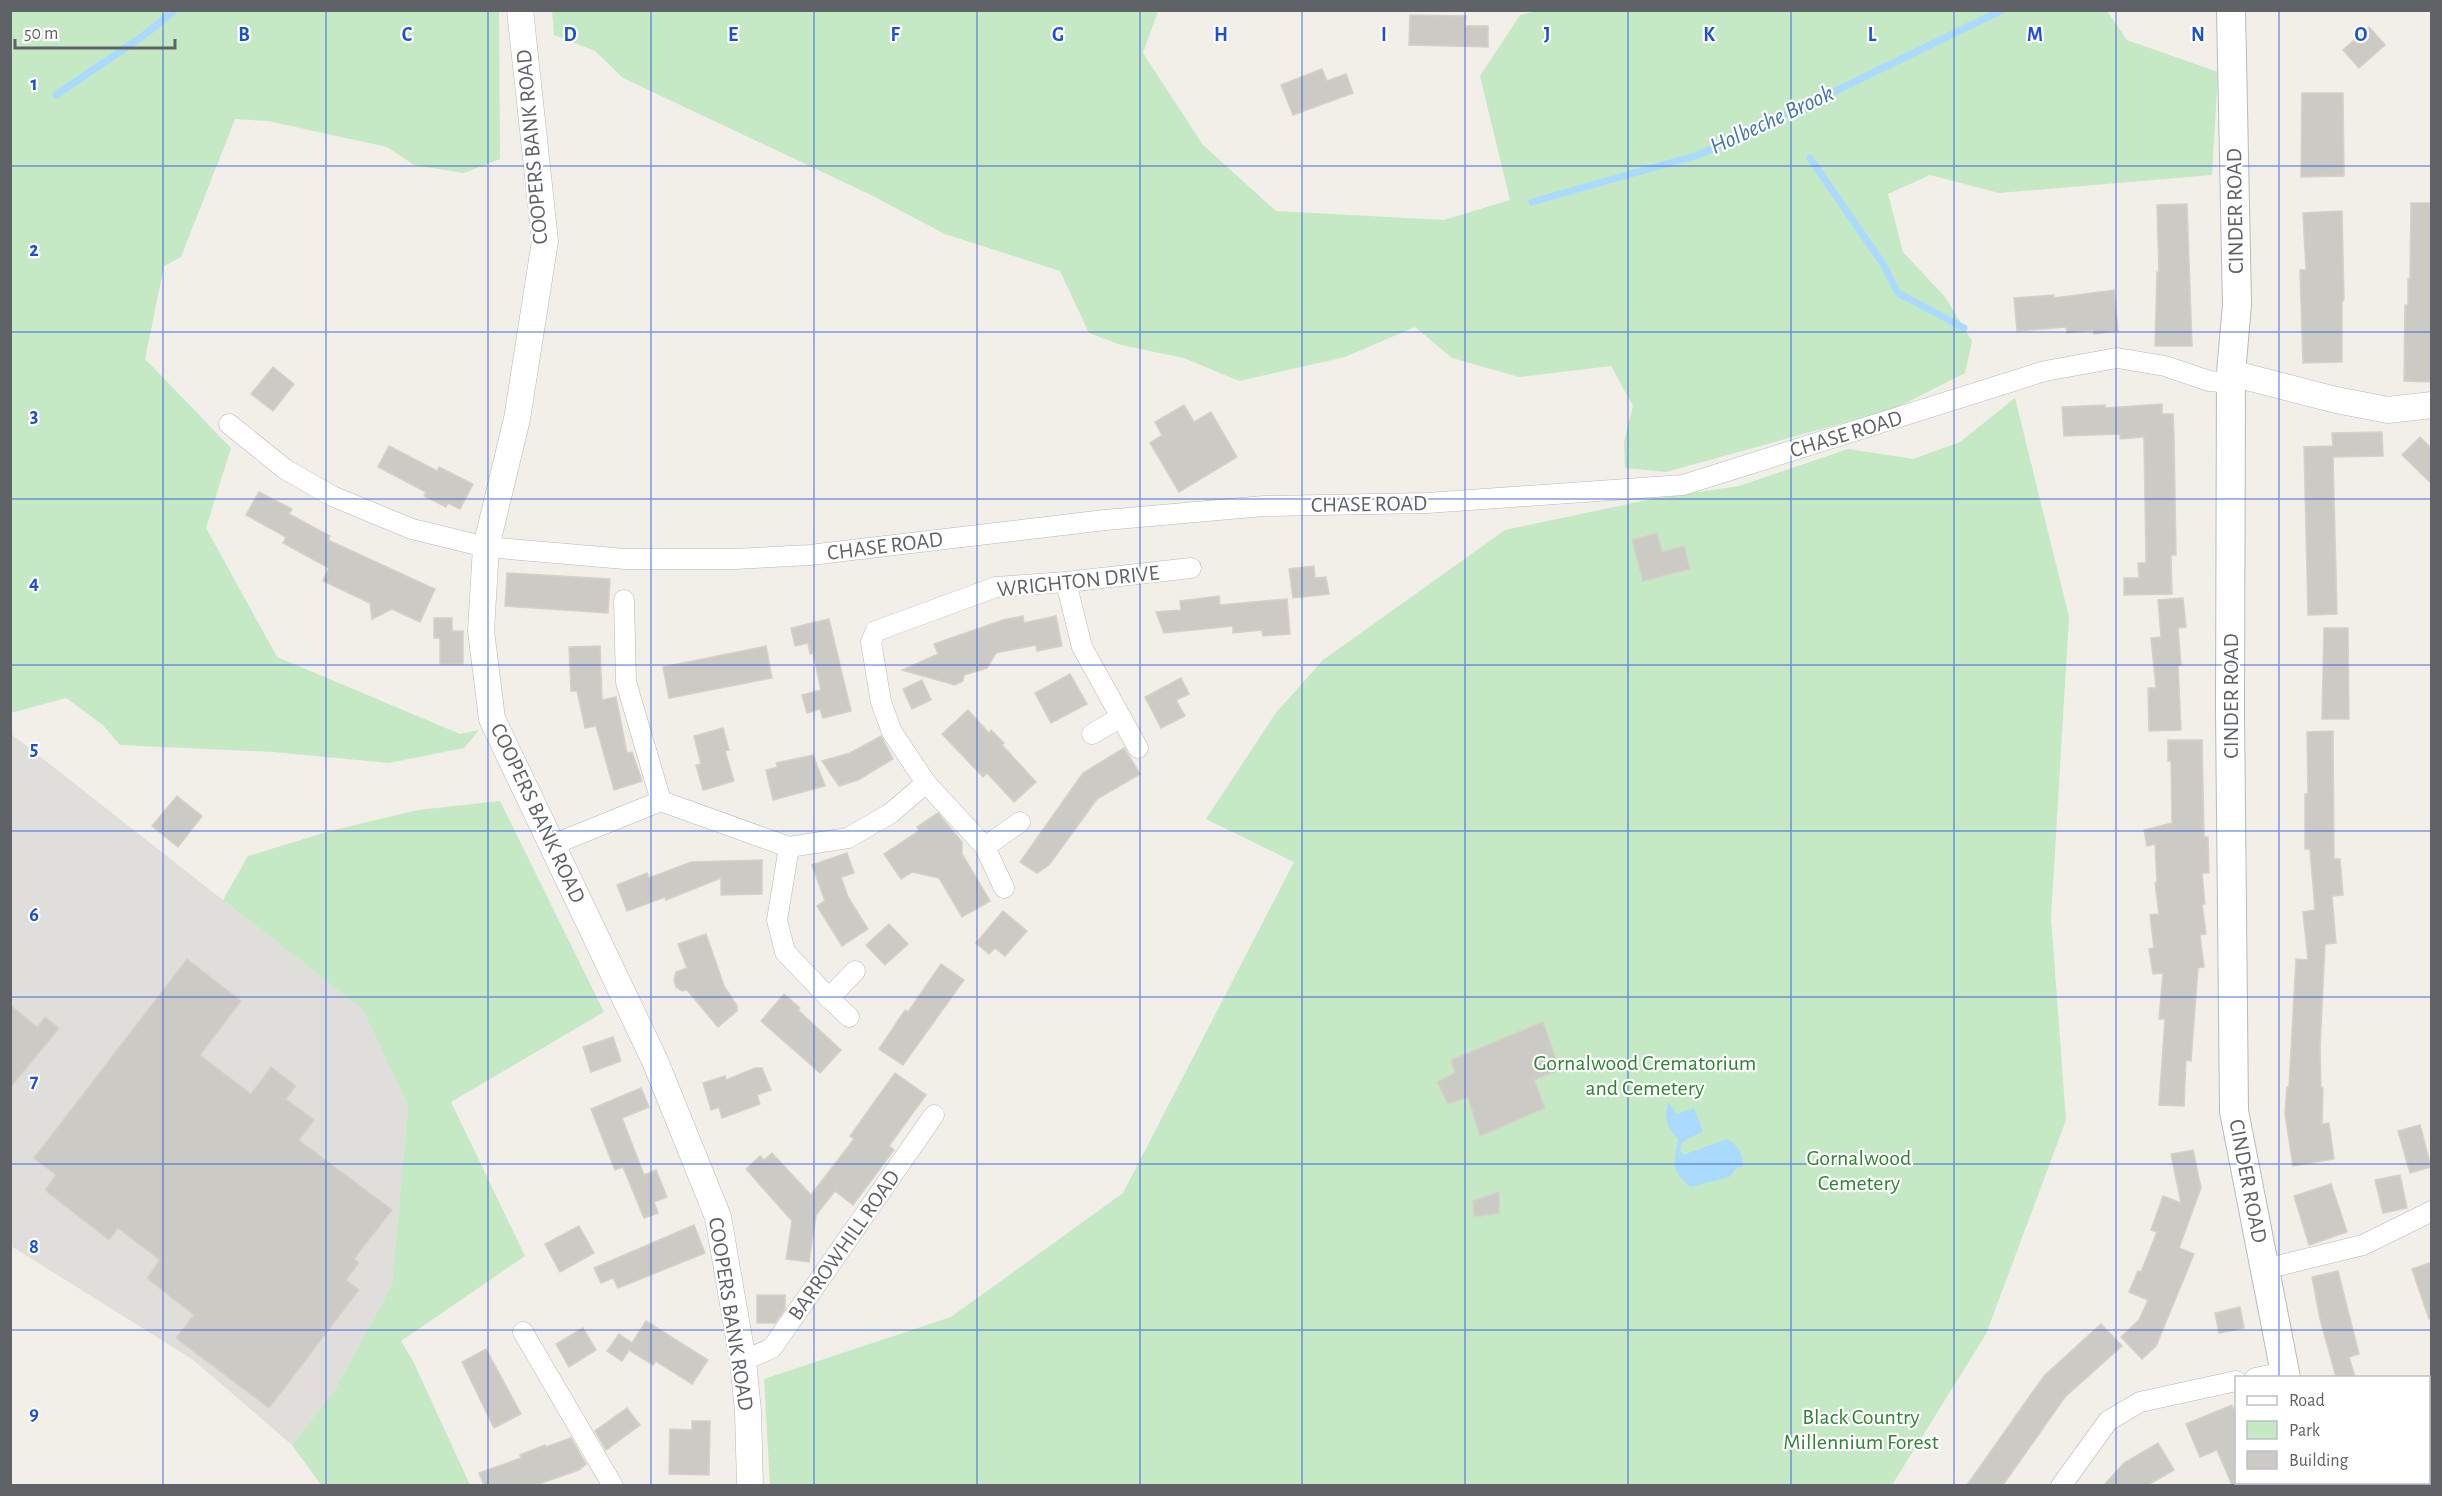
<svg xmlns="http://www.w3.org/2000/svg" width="2442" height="1496" font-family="'Alegreya Sans',sans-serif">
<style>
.industrial{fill:#e0deda}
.green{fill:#c5e8c5}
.water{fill:#aadaff}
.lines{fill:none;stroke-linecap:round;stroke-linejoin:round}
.stream{stroke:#aadaff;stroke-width:7}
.building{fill:#cccac5;stroke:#d6d1c6;stroke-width:1.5}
.minor-casing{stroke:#b5b8bc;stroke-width:21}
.tertiary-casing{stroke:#b5b8bc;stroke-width:27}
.secondary-casing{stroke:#b6babf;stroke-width:30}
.minor{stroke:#fff;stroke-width:20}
.tertiary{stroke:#fff;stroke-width:26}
.secondary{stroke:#fff;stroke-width:28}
.grid{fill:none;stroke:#1d4ed8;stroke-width:1.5;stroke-opacity:0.55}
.labels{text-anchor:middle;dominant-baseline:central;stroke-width:4.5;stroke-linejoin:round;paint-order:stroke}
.street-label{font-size:22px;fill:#5f6368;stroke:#fff}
.park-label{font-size:22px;fill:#348238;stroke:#fff}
.water-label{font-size:24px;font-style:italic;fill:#4174aa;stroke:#fff}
.grid-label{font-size:20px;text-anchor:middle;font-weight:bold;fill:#1d4ed8;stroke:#fff;stroke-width:4.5;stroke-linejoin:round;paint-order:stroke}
</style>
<rect width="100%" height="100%" fill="#f1efe8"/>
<path class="industrial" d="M10,733L363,1010L408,1106L392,1285L334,1391L292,1445L192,1359L11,1246Z"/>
<g class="green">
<path d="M1542,10L2107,11L2127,40L2218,72L2212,175L1999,193L1930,175L1888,194L1903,252L1945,297L1972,341L1965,373L1894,409L1666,472L1625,468L1624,442L1633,406L1611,366L1519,377L1452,358L1415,327L1345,357L1239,381L1184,358L1121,345L1089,333L1060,271L945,234L869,194L623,78L595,51L554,35L552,11H1158L1143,53L1203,145L1276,211L1444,220L1510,200L1480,76L1520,15Z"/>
<path d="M10,11H499L500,159L464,173L414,165L387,147L268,121L235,119L181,257L164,266L145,359L231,448L206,528L277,657L460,734L479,730L464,748L389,763L274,752L120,745L103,725L66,698L11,713Z"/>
<path d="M2015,398L2069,617L2051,918L2066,1120L1986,1334L1892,1485H770L764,1379L951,1317L1123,1193L1294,862L1206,819L1275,714L1323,660L1505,530L1652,499L1739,486L1848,449L1913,459L1960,442Z"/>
<path d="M500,801L604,1012L451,1102L525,1256L401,1341L414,1363L470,1485H321L292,1445L334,1391L392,1285L408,1106L363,1010L223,900L248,856L330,831L418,810Z"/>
</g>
<path class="water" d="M1668,1102L1677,1114L1694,1108L1703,1131L1682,1142L1680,1150L1683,1155L1728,1139C1737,1146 1744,1154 1743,1166L1736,1169L1729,1177L1690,1187C1670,1168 1674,1165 1678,1139C1666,1125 1664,1120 1668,1102Z"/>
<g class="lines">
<g class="stream">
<path d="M56,95L143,36L175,10"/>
<path d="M1810,158L1883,264L1898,293L1964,328"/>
<path d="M1532,202L1698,155L1762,127L2002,10"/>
</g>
</g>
<g class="building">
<path d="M1410,15L1466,16L1465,26H1488V47L1409,45Z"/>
<path d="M2369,27L2385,45L2359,68L2343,50Z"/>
<path d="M1322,69L1327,81L1346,74L1353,93L1293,115L1281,85Z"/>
<path d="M2302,93H2343L2344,176L2301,177Z"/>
<path d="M2411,203H2432V382L2404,381L2405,305H2408V279H2410Z"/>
<path d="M2187,204L2192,346H2155L2157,272H2159L2157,205Z"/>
<path d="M2342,211L2344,300L2342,301V362L2303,363L2300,270H2306L2303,213Z"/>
<path d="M2114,290L2118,331L2094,334L2093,330L2067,333L2066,327L2017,331L2014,298L2054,295V298Z"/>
<path d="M273,367L294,384L273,411L251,394Z"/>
<path d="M2162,404V414H2173L2174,435L2176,555H2171L2172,594L2124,595V578H2139L2138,563H2146L2144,437L2120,439V434L2064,436L2062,407L2105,405V408Z"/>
<path d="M1184,405L1194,422L1211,412L1237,457L1179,492L1150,443L1162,435L1155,422Z"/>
<path d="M2382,432L2383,456L2333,457L2337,614L2308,615L2304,447L2333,446L2332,433Z"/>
<path d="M2420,437L2432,449V484L2402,455Z"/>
<path d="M389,446L437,471L439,467L473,484L460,509L448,503L446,507L424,496L426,492L378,467Z"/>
<path d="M259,492L292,509L289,514L330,536L328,540L435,589L420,622L392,609L372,619L370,603L323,581L329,568L283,543L286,537L246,515Z"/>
<path d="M1657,533L1662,552L1684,546L1690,569L1643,581L1632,540Z"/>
<path d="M1314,566L1315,578L1326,577L1329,594L1293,598L1289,569Z"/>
<path d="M507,573L610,579L608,613L505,606Z"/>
<path d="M1219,596L1220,605L1287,599L1290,634L1263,636L1262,630L1233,633V626L1164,633L1156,612L1181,610L1180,601Z"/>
<path d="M2183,598L2186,627L2178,628L2181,665L2178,666L2181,730L2149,731L2148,688H2156L2151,638L2161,637L2158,600Z"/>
<path d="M1023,616L1024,623L1056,616L1062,646L1037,651L1036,645L996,653L987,668L964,675L963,681L955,685L902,670L938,654L934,644L1003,620Z"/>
<path d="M434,618H452V631H463V664H440V638H434Z"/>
<path d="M829,619L851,711L823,718L820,709L807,713L802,695L821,690L813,653L810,654L808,643L795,646L791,628Z"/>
<path d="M2324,628H2348L2349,719H2322Z"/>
<path d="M600,646L602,700L616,697L627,753L632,752L642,781L614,790L596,726L585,728L577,691H571L569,647Z"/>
<path d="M766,646L772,678L669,698L663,667Z"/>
<path d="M1070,674L1087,704L1051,723L1035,693Z"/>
<path d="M1181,678L1189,694L1176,700L1185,716L1161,728L1145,697Z"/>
<path d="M922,680L931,700L912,709L903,689Z"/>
<path d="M968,710L989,733L991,730L1004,743L1002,745L1036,782L1014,802L987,773L983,777L942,734Z"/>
<path d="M723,728L729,750L725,751L734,781L703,790L696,765L701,764L694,736Z"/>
<path d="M2333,731L2334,859H2340L2343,895L2332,896L2336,943L2325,944L2320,1048L2321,1088H2323L2322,1124L2329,1123L2334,1159L2293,1166L2285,1114L2287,1087H2289L2296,959L2308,960L2303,912L2315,910L2310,849H2305V794H2308L2307,732Z"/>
<path d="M881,736L893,759L858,780L839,786L822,761L850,753Z"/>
<path d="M2168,740H2202L2204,837H2208L2209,873H2202L2205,904H2202L2206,934L2200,935L2204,967L2198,968L2191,1061L2186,1060L2184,1106L2159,1105L2165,1019H2159L2163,973L2153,974L2149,949L2154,948L2150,915L2159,914L2155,883L2157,882L2155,844L2147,846L2144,830L2172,823L2171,761H2168Z"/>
<path d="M1124,748L1140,774L1097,799L1049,865L1037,873L1020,862L1083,773Z"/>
<path d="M813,755L825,786L773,800L766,770L778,767L776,763Z"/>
<path d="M177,796L202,816L178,847L152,826Z"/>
<path d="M938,813L962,842V854L990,901L962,917L939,878L912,872L901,879L884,854L919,831L917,827Z"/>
<path d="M847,853L854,873L841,877L848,897L868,929L842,946L817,906L825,901L812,865Z"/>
<path d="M762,860V894L721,895V878L666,900L665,897L627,911L617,885L647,873L649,878L691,862Z"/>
<path d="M1003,911L1027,931L1005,956L995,948L989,954L976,943Z"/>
<path d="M889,924L908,944L885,965L866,945Z"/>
<path d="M706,934L724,986L737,1006V1011L718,1027L687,990L682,991L676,987L674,980L676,972L687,968L678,944Z"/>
<path d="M187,959L241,1001L200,1055L251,1094L271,1067L296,1086L286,1099L314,1120L299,1140L392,1210L354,1259L359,1263L346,1280L359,1290L269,1408L176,1338L194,1315L147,1278L160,1260L118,1228L109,1240L45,1190L56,1175L34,1158Z"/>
<path d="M941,964L964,980L903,1065L879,1049L905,1010L908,1012Z"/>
<path d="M784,994L800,1008L798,1010L841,1050L820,1073L761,1021Z"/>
<path d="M10,1005L37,1027L45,1017L59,1028L10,1088Z"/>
<path d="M1543,1022L1560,1070L1534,1080L1545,1108L1480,1136L1468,1097L1448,1104L1437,1082L1455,1073L1451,1060Z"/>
<path d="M613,1037L621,1061L591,1072L583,1047Z"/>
<path d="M755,1068H762L771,1090L757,1095L760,1104L722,1118L719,1107L711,1110L703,1083L725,1076L726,1080Z"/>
<path d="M895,1073L926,1095L889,1146L894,1150L853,1205L835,1191L816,1215L809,1262L786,1259L792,1221L746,1169L760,1156L764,1160L772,1153L811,1195L854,1139L850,1136Z"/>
<path d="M641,1088L649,1107L622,1118L644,1175L656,1170L667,1197L654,1202L658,1213L644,1218L623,1167L615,1170L591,1109Z"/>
<path d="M2420,1125L2431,1167L2410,1173L2398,1131Z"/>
<path d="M2193,1150L2201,1188L2179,1248L2194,1254L2156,1346L2142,1359L2121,1337L2139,1320L2148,1300L2129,1292L2138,1271L2141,1272L2157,1232L2151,1230L2163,1196L2181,1203L2171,1154Z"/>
<path d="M2400,1175L2407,1208L2383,1213L2375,1180Z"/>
<path d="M2331,1184L2347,1232L2309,1245L2294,1196Z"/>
<path d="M1499,1192V1213L1474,1217L1473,1201Z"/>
<path d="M694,1225L705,1253L618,1288L613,1278L601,1283L594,1268Z"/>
<path d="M579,1226L594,1253L560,1272L545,1244Z"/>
<path d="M2432,1262V1318L2429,1319L2412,1269Z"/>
<path d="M2338,1271L2359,1354L2349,1357L2355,1377H2336L2320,1319L2312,1277Z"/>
<path d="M757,1295H785V1309L775,1323H757Z"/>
<path d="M2240,1307L2244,1328L2219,1333L2215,1313Z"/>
<path d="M646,1321L708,1360L692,1384L656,1361L653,1365L629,1350L622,1361L607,1351L619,1334L632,1343Z"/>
<path d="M2101,1324L2122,1346L2065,1397L2003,1485H1967L2044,1376Z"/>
<path d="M583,1328L596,1350L569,1367L556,1344Z"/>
<path d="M486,1349L521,1414L494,1428L462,1362Z"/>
<path d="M2232,1405L2236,1415V1485H2232L2217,1450L2200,1457L2186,1424Z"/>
<path d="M627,1408L640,1425L606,1450L595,1431Z"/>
<path d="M692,1421H710L709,1475L669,1474L670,1429L692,1430Z"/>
<path d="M571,1438L586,1464L579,1470L536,1485H484L479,1473L521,1458L520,1455L545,1445L546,1447Z"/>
<path d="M2158,1443L2174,1470L2148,1485H2104L2124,1463Z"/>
</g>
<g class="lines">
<g class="minor-casing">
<g id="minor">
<path d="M229,424L285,469L332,496L412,529L486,547L625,559H735L810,555L1105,520L1264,506L1427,503L1683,485L2045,371L2117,358L2165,366L2209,381L2232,383"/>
<path d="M1066,582L1082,647L1138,748"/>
<path d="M624,600L626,682L661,801"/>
<path d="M1092,734L1121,717"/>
<path d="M552,845L661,801L789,847L848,838L891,813L926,783"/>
<path d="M789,847L777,920L785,952L829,998L849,1017"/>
<path d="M985,847L1020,822"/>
<path d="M1004,888L985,847L926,783L892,732L881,702L871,642L876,631L996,587L1066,582L1191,568"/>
<path d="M829,998L855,971"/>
<path d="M2265,1269L2363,1245L2432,1211"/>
<path d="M523,1332L613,1486"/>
<path d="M743,1361L772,1348L934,1115"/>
<path d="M2255,1378L2285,1372"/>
<path d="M2061,1486L2108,1421L2140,1402L2236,1381"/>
</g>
</g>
<g class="tertiary-casing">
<g id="tertiary">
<path d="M520,10L545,241L517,419L486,547L481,631L492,719L655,1061L718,1217L743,1361L748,1411L750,1486"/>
<path d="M2231,373L2336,400L2388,410L2432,405"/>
</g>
</g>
<g class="secondary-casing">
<g id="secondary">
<path d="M2231,10L2237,305L2231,373L2230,712L2234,1111L2286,1378"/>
<path d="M2307,1482L2308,1486"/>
</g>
</g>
<use href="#minor" class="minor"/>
<use href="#tertiary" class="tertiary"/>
<use href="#secondary" class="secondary"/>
</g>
<path class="grid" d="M163,10V1486M326,10V1486M488,10V1486M651,10V1486M814,10V1486M977,10V1486M1140,10V1486M1302,10V1486M1465,10V1486M1628,10V1486M1791,10V1486M1954,10V1486M2116,10V1486M2279,10V1378M10,166H2432M10,332H2432M10,499H2432M10,665H2432M10,831H2432M10,997H2432M10,1164H2432M10,1330H2432M2279,1482V1486"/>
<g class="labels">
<g class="street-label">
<text transform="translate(532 147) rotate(-95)">COOPERS BANK ROAD</text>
<text transform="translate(2235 211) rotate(-91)">CINDER ROAD</text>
<text transform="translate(1846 434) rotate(-17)">CHASE ROAD</text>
<text transform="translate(1369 504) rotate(-1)">CHASE ROAD</text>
<text transform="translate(885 546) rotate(-7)">CHASE ROAD</text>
<text transform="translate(1078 581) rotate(-6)">WRIGHTON DRIVE</text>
<text transform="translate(2231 696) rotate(-90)">CINDER ROAD</text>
<text transform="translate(538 813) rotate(65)">COOPERS BANK ROAD</text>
<text transform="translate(2248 1181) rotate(79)">CINDER ROAD</text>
<text transform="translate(844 1245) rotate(-55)">BARROWHILL ROAD</text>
<text transform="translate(731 1314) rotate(81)">COOPERS BANK ROAD</text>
</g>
<g class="park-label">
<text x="1645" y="1063">Gornalwood Crematorium<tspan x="1645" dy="25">and Cemetery</tspan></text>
<text x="1859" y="1158">Gornalwood<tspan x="1859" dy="25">Cemetery</tspan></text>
<text x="1861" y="1417">Black Country<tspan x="1861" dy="25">Millennium Forest</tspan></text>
</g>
<g class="water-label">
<text transform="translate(1772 120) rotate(-25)">Holbeche Brook</text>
</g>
</g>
<g class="grid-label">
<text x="244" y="41">B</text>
<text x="407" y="41">C</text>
<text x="570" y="41">D</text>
<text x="733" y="41">E</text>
<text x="895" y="41">F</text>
<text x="1058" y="41">G</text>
<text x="1221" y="41">H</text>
<text x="1384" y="41">I</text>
<text x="1547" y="41">J</text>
<text x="1709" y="41">K</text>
<text x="1872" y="41">L</text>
<text x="2035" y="41">M</text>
<text x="2198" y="41">N</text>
<text x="2361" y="41">O</text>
<text x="34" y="90">1</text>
<text x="34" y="256">2</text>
<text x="34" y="422">3</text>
<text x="34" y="589">4</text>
<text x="34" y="755">5</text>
<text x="34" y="921">6</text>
<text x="34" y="1087">7</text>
<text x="34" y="1253">8</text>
<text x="34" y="1420">9</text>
</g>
<rect width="2442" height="1496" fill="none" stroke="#5f6368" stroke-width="24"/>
<rect x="2235" y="1376" width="195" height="108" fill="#ffffff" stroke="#bfc1c3" stroke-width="1.5"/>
<rect x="2247" y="1396" width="30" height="9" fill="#ffffff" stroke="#bfc1c3" stroke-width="1.5"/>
<text x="2289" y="1406" font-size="18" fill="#5f6368">Road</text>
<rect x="2247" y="1421" width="30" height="18" fill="#c5e8c5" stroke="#bfc1c3" stroke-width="1.5"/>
<text x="2289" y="1436" font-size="18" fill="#5f6368">Park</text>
<rect x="2247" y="1451" width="30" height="18" fill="#cccac5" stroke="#bfc1c3" stroke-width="1.5"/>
<text x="2289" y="1466" font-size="18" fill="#5f6368">Building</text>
<path d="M15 39v9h160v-9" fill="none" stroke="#5f6368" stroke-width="3"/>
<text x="24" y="39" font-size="18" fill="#5f6368" stroke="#ffffff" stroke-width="4.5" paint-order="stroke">50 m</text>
</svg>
